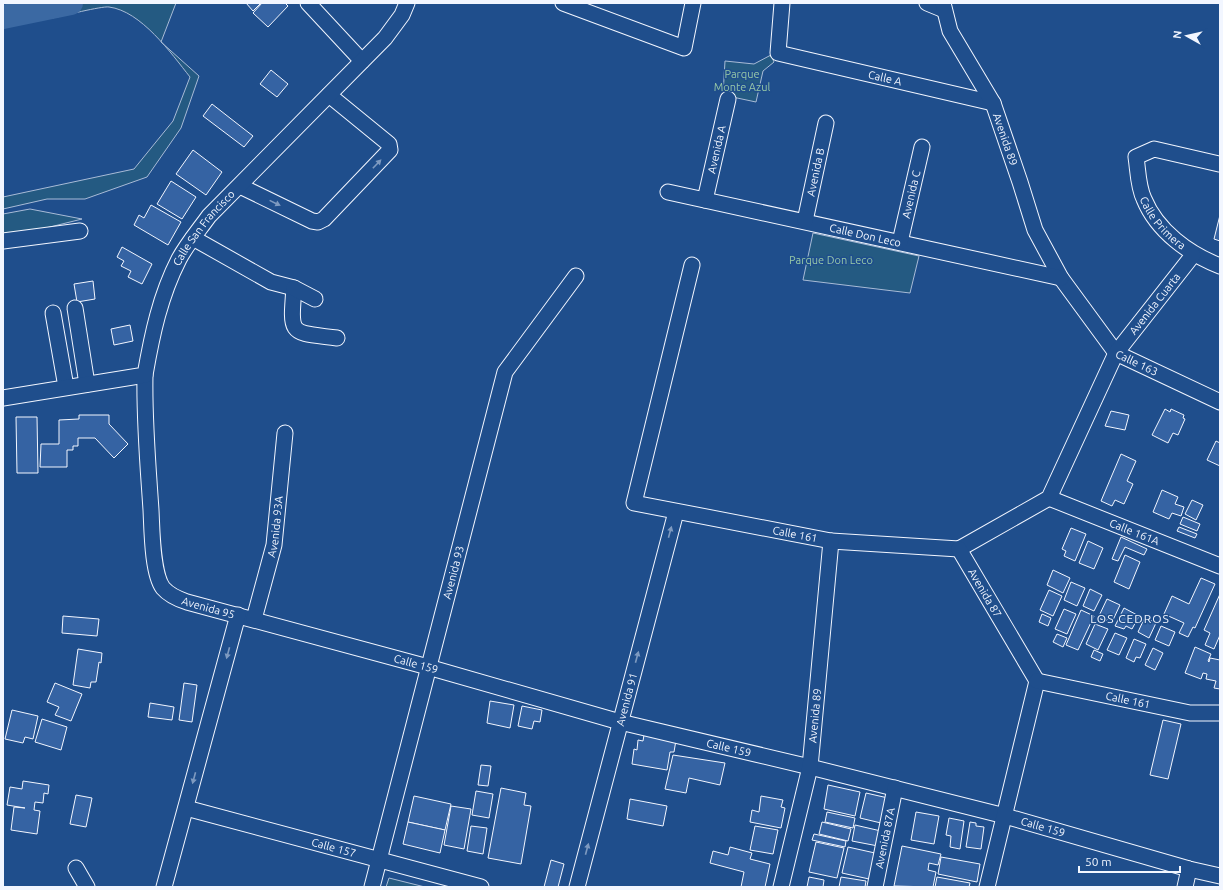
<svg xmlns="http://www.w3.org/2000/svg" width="1223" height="890" font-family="Ubuntu,sans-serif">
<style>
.green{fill:#245a82;stroke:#a8bbd7}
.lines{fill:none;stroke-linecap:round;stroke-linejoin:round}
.river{stroke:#3b69a3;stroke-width:24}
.building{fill:#3563a3;stroke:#f2f6ff}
.minor-casing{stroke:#f2f6ff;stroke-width:17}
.minor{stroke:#1f4e8c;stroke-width:15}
.oneway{fill:#7e9ac0}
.labels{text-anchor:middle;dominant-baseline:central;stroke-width:3;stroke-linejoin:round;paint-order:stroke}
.park-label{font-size:11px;fill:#97c8a6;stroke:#1f4e8c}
.street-label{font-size:11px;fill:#f2f6ff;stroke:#1f4e8c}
.neighbourhood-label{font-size:12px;letter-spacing:1px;fill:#f2f6ff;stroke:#1f4e8c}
</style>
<rect width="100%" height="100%" fill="#1f4e8c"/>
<g class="green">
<path d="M38,3H176L161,42L199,76L181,128L147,177L85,199H47L3,209V197L134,169L173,121L190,77C171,53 141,11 109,7C101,6 63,16 52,18Z"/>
<path d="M771,55L774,62L763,71L756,102L723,95L725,61L754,64Z"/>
<path d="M30,209L82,219L46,228L3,235V214Z"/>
<path d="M813,233L919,256L910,293L803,280Z"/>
<path d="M389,878L425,887H386Z"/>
</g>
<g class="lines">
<path class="river" d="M3,17L71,3"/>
</g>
<g class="building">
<path d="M246,3H261L253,11Z"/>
<path d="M262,3H285L288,6L268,27L253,13Z"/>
<path d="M271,70L288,84L277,97L260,84Z"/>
<path d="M212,104L253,136L244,147L203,116Z"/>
<path d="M193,150L222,172L206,195L176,174Z"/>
<path d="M171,181L196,197L182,219L157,204Z"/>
<path d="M151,205L181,222L168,245L134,225L139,215L144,218Z"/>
<path d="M1220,215V241L1214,239Z"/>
<path d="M122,247L152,264L142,284L128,277L131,271L121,266L124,261L117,257Z"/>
<path d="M93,281L95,299L77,302L74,284Z"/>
<path d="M130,325L133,341L114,345L111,329Z"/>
<path d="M1165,409L1170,412L1171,409L1184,415L1183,418L1185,419L1178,435L1173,433L1168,443L1152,435Z"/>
<path d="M1111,411L1129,415L1125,430L1105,426Z"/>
<path d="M79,415H109V424L128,444L114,458L95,438H78V446H73V450H67V467H40L41,444H59V420L79,419Z"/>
<path d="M16,417H37L38,473H17Z"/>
<path d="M1216,441L1220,443V466L1207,460Z"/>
<path d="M1121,454L1136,461L1127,481L1133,484L1124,504L1115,500L1112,506L1101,501Z"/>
<path d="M1162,490L1178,497L1175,504L1184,507L1181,516L1172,513L1169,519L1153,512Z"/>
<path d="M1192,500L1203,505L1196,520L1185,514Z"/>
<path d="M1183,517L1200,524L1197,531L1180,524Z"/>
<path d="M1179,527L1197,534L1195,538L1177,531Z"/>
<path d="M1071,528L1086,534L1075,561L1064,556L1066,551L1062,549Z"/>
<path d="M1121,537L1147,549L1144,555L1125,547L1118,561L1112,559Z"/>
<path d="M1088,541L1103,548L1094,569L1079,563Z"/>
<path d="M1125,555L1140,562L1129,589L1114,582Z"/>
<path d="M1053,570L1070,578L1063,593L1047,585Z"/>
<path d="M1201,578L1215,584L1195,628L1193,627L1188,637L1179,633L1184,623L1164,614L1172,596L1189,604Z"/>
<path d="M1071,582L1085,588L1077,606L1064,600Z"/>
<path d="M1090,589L1102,595L1094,611L1083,606Z"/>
<path d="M1049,590L1062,596L1053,616L1040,610Z"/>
<path d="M1220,594V635L1214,649L1205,645L1210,633L1204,630Z"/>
<path d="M1107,599L1120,605L1113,620L1108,618L1106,621L1098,618Z"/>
<path d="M1124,608L1139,616L1132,629L1126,626L1124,629L1115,626Z"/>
<path d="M1064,609L1076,614L1067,634L1055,629Z"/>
<path d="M1081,610L1094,616L1078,650L1066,645Z"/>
<path d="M1042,614L1051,618L1048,626L1039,622Z"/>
<path d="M63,616L99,619L97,636L62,633Z"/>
<path d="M1145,617L1156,623L1149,638L1138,632Z"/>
<path d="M1095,624L1108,629L1098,650L1086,644Z"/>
<path d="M1161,626L1175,632L1169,646L1155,640Z"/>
<path d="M1115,633L1127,638L1119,655L1107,650Z"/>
<path d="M1057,634L1067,638L1063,647L1053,642Z"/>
<path d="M1134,639L1146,644L1140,658L1136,657L1134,662L1126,658Z"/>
<path d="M1195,647L1211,654L1208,661L1209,662L1210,658L1220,660V689L1214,688L1216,681L1206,679L1207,674L1203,673L1201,679L1185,673Z"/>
<path d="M1153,648L1163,653L1155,670L1145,665Z"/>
<path d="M78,649L102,653L101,663L99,662L96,682H91L90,688L73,685Z"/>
<path d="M1094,650L1103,654L1100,661L1091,657Z"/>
<path d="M55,683L82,694L71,721L55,715L59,707L47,702Z"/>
<path d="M184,683L197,685L192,722L179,720Z"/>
<path d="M490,701L514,705L510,728L487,723Z"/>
<path d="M150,703L174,707L172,720L148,717Z"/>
<path d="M522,706L542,710L540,722L534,721L532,729L518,726Z"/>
<path d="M12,710L38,716L33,739L25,737L23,743L5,739Z"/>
<path d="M42,719L67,727L61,750L35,742Z"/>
<path d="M1163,720L1181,724L1168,779L1150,775Z"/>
<path d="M644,735L676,740L674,752H670L667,770L632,764L634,749L637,750L638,740L643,741Z"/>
<path d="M673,755L725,763L720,785L689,778L686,793L665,789Z"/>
<path d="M481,765L491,766L488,786L478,785Z"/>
<path d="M23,781L49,785L48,794L44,793L43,803L35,802L34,810L40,811L37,834L11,830L14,807L25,808L7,805L10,787L22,789Z"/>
<path d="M828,785L860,792L855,816L824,809Z"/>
<path d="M501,788L526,793L524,805L531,806L521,864L488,858Z"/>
<path d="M476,791L493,794L489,818L472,815Z"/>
<path d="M866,793L888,798L881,823L860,818Z"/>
<path d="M76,795L92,798L86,827L70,824Z"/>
<path d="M414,796L451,804L445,830L408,822Z"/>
<path d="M761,796L783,800L781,807L785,808L781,828L750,822L752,810L759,812Z"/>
<path d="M630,799L667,806L663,826L627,819Z"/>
<path d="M451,806L471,809L464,849L444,845Z"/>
<path d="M827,812L855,818L853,828L825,822Z"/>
<path d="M916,812L939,816L934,844L911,840Z"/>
<path d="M949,818L964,821L960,849L950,847L951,836L946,835Z"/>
<path d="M408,822L445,830L440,853L403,844Z"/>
<path d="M822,822L851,829L848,841L819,834Z"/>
<path d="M970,822L976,823V826L984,827L981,849L966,847Z"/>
<path d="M855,825L881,831L878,846L852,841Z"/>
<path d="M471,826L487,828L483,854L467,851Z"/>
<path d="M755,826L778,830L773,854L750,850Z"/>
<path d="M814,834L846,841L845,847L812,840Z"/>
<path d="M816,842L844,848L837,878L809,872Z"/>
<path d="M902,846L941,854L938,865L929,863L928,870L936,872L933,887L894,886Z"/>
<path d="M730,847L752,853L750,859L770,864L765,887H741L744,872L710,863L713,851L728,855Z"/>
<path d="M848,847L875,853L869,879L842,873Z"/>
<path d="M941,857L980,864L977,882L938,874Z"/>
<path d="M551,860L564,864L558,887H544Z"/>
<path d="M809,877L824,880L823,887H807Z"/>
<path d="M841,877L866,881L865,887H839Z"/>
<path d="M937,877L970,883L969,887H935Z"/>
</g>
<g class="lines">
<g class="minor-casing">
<g id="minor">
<path d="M308,3L362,61"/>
<path d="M563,3L684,48L693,3"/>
<path id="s1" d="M782,3L778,53L993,103"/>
<path d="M927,3L944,10"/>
<path id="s2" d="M943,3L950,31L993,103L1020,182L1035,230L1061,278L1116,353L1220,402"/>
<path id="s3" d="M1219,164L1154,149L1136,157C1138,170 1138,187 1144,199C1157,231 1189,254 1220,266"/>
<path d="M240,186L312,221L318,222L324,219L390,150L389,144L329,95"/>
<path id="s4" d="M668,192L1061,278"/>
<path id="s5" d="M705,200L728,99"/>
<path id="s6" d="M805,221L826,123"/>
<path d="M193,238L271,282L294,288C290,337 290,332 337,338"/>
<path d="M3,241L80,231"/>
<path id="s7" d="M900,242L922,147"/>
<path id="s8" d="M692,265L634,503L831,541L959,549"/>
<path d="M294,288L315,299"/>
<path d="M75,308L87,384"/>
<path d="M53,313L66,387"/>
<path id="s9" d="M145,375C144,420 148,465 151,510C152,529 152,573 163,588C169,595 178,599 187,602L428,667L620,722L810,767L1005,816L1189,869L1220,876"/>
<path id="s10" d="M3,398L145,375C152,335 160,296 179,259C187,244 199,230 209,216L385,38L402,15L407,3"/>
<path id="s11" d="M1049,498L1220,566"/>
<path id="s12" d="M959,549L1049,498L1116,353L1193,255"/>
<path id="s13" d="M959,549L1037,681L987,887"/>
<path id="s14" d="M254,619L274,545L285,433"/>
<path id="s15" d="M1037,681L1190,713H1220"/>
<path id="s16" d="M186,808L481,887"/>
<path d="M76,868L87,887"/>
<path d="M164,887L238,615"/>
<path id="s17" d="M372,887L505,372L576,276"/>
<path id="s18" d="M577,887L676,512"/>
<path id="s19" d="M781,887L810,767L831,541"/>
<path id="s20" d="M875,887L895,788"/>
<path d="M1185,887L1189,869"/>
</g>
</g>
<use href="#minor" class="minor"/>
</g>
<defs><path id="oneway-solid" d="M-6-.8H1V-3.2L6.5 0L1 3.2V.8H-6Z"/></defs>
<g class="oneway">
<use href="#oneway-solid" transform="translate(377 164) rotate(-46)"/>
<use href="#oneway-solid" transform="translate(275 203) rotate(26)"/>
<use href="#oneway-solid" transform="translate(670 532) rotate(-75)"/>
<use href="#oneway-solid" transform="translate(228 653) rotate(105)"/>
<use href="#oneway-solid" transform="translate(637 657) rotate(-75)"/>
<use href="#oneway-solid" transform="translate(194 778) rotate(105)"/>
<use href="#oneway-solid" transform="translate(587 849) rotate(-75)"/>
</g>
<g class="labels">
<g class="park-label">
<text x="742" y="74">Parque<tspan x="742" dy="13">Monte Azul</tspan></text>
<text x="831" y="260">Parque Don Leco</text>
</g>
<g class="street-label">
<text stroke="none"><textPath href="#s1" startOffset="160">Calle A</textPath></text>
<text stroke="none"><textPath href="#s2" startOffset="151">Avenida 89</textPath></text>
<text stroke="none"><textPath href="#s5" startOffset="52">Avenida A</textPath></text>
<text stroke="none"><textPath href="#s6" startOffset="50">Avenida B</textPath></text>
<text stroke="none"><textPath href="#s7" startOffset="49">Avenida C</textPath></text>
<text stroke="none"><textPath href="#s3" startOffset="160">Calle Primera</textPath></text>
<text stroke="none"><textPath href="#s10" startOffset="305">Calle San Francisco</textPath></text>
<text stroke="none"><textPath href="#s4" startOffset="202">Calle Don Leco</textPath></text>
<text stroke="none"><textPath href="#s12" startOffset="326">Avenida Cuarta</textPath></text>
<text stroke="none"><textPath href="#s2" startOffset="417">Calle 163</textPath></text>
<text stroke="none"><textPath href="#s14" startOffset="95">Avenida 93A</textPath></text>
<text stroke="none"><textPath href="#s11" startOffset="92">Calle 161A</textPath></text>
<text stroke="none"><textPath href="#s8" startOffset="409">Calle 161</textPath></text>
<text stroke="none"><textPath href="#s17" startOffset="325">Avenida 93</textPath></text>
<text stroke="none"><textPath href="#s13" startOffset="51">Avenida 87</textPath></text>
<text stroke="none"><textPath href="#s9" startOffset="265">Avenida 95</textPath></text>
<text stroke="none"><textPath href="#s9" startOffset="480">Calle 159</textPath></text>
<text stroke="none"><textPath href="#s18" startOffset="194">Avenida 91</textPath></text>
<text stroke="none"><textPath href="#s15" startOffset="93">Calle 161</textPath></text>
<text stroke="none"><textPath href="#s19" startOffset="175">Avenida 89</textPath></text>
<text stroke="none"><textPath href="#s9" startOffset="804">Calle 159</textPath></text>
<text stroke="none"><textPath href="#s9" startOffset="1128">Calle 159</textPath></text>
<text stroke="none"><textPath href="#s20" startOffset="50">Avenida 87A</textPath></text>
<text stroke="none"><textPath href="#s16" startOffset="153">Calle 157</textPath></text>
</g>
<g class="neighbourhood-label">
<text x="1130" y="618">LOS CEDROS</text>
</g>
</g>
<rect width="1223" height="890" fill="none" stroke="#f2f6ff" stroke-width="8"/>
<g transform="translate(1187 36) rotate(278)" stroke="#1f4e8c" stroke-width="3" paint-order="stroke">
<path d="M0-3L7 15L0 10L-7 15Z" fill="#f2f6ff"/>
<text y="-6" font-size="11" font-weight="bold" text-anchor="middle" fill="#f2f6ff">N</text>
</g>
<path d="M1079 866v6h101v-6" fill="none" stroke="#f2f6ff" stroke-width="2"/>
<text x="1085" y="866" font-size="12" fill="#f2f6ff" stroke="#1f4e8c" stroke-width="3" paint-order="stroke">50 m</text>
</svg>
